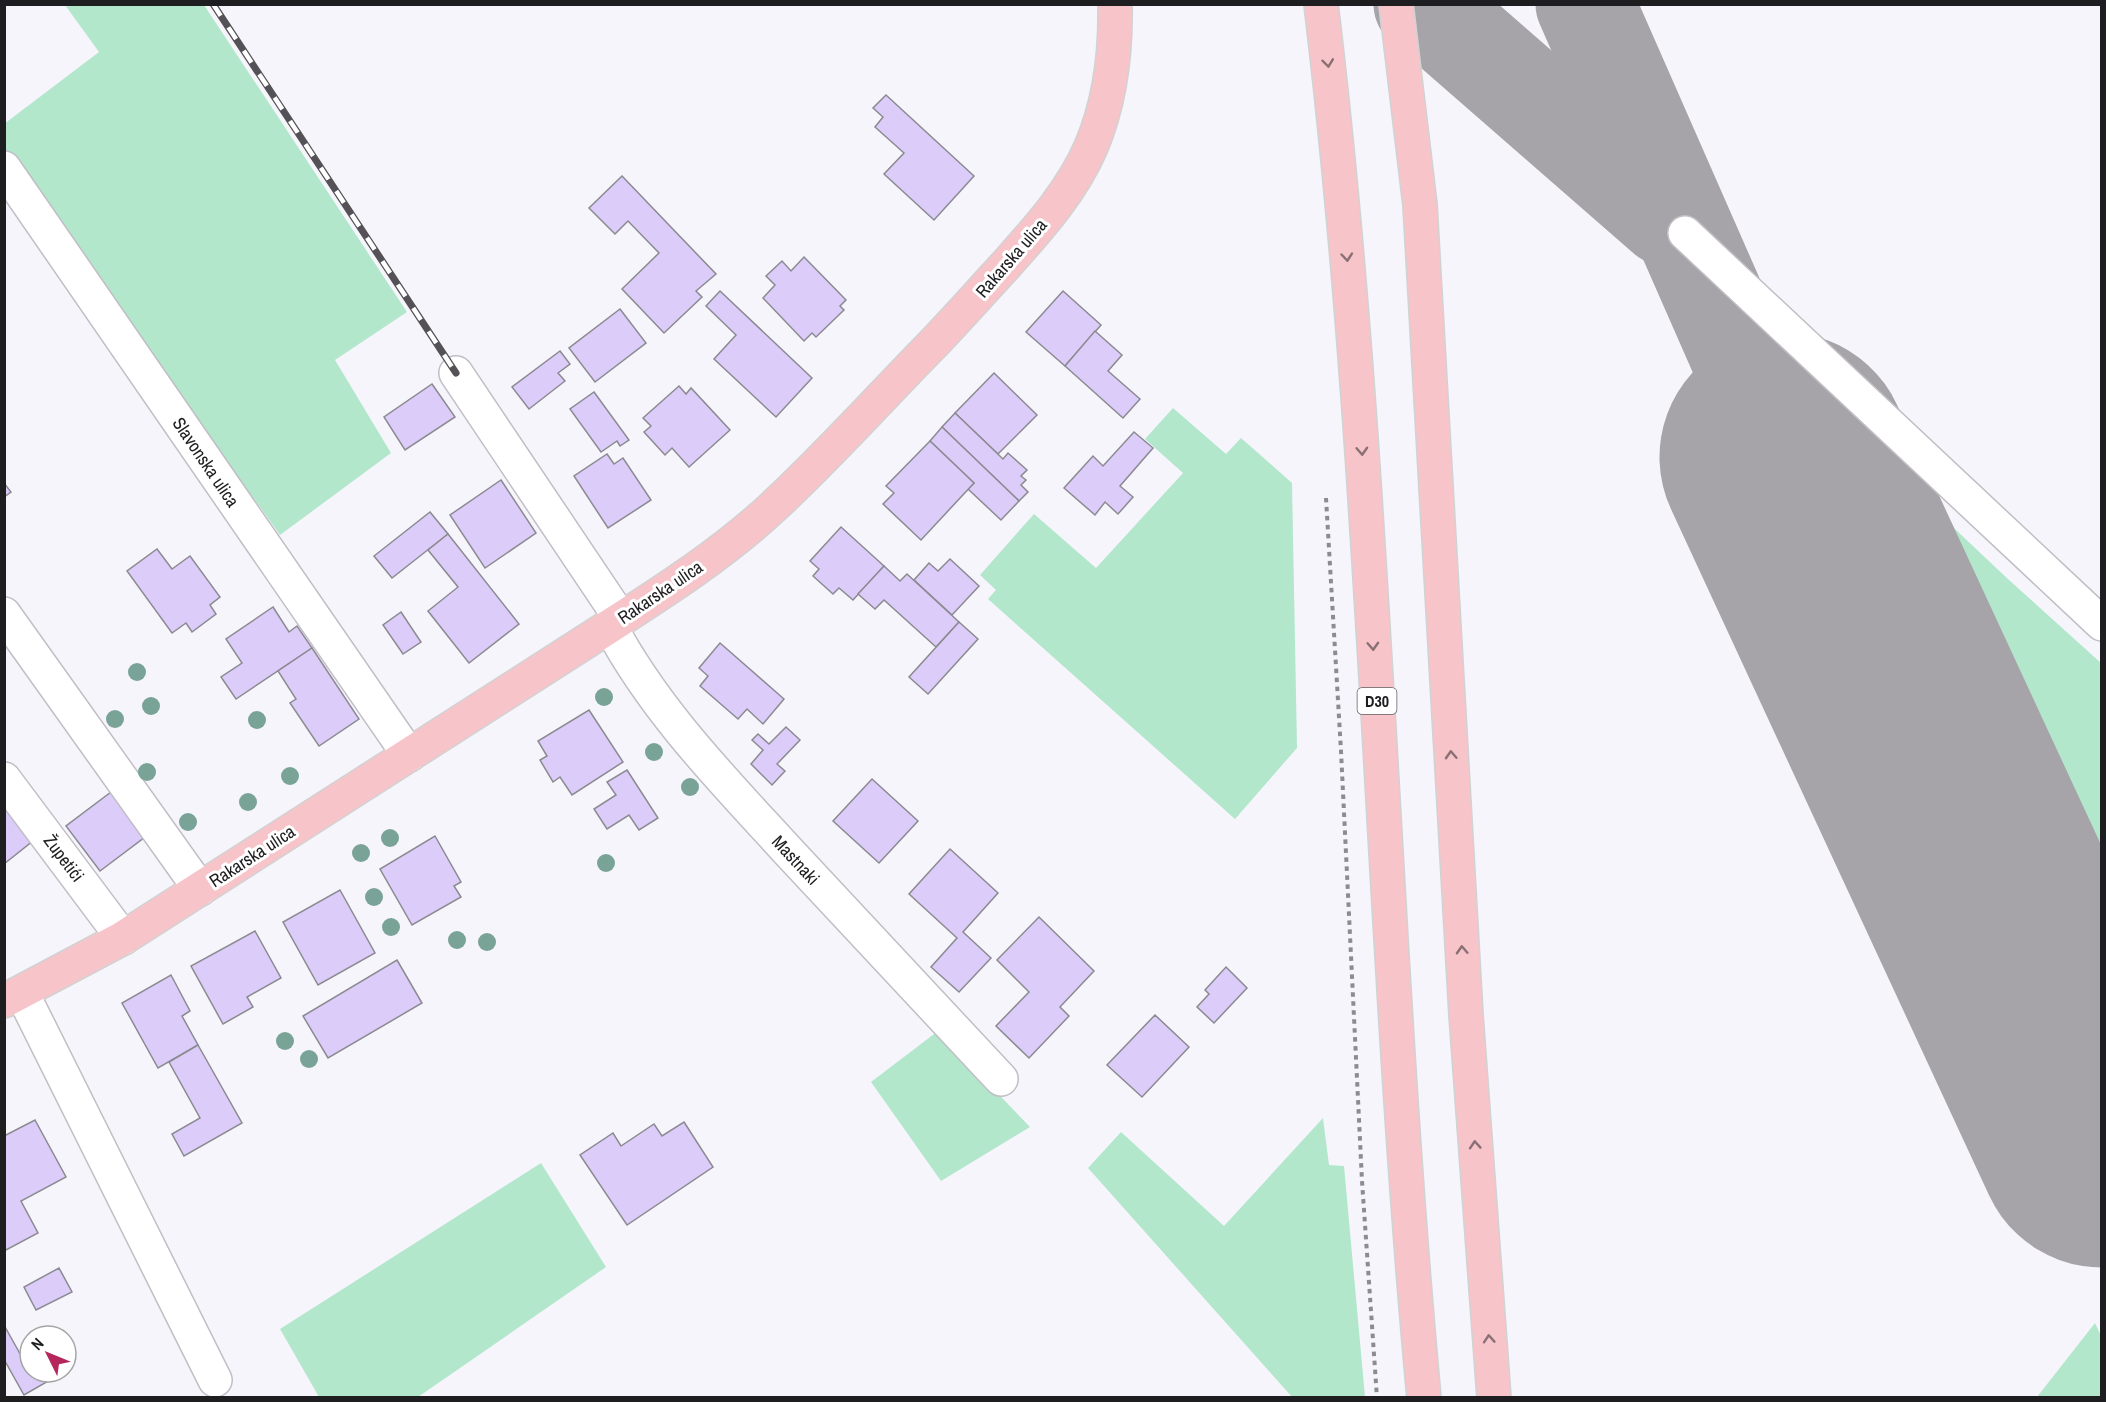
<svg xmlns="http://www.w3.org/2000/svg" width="2106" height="1402" font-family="'Archivo Narrow',sans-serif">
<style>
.green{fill:#b2e7cc}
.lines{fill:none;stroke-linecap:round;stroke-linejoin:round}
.taxiway{stroke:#a6a4a9;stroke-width:99}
.runway{stroke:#a6a4a9;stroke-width:249}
.building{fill:#dcccf9;stroke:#8c8a91;stroke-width:1.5}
.minor-casing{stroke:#c1bec5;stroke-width:36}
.major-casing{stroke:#d2d2d2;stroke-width:36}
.path{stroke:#8c8b90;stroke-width:4;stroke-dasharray:4.5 4.5;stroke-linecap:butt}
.minor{stroke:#fff;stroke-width:33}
.major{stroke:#f7c4c9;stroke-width:33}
.rail-casing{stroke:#545256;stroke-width:7}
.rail{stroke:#fff;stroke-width:4.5;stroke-dasharray:14;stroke-linecap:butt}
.tree{fill:#79a396}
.oneway{stroke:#8a7074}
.labels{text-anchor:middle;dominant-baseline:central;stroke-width:6;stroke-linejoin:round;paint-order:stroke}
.shield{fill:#fff;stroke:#626163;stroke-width:1.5}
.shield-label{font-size:16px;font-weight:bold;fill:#1e1d20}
.street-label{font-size:18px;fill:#1e1d20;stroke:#fff}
</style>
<rect width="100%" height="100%" fill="#f7f5fc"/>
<g class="green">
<path d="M65,5H204L407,312L335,360L391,453L280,535L5,150L4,124L99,52Z"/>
<path d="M1173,408L1226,454L1241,438L1292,483L1297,748L1235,819L988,599L996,590L980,575L1034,514L1096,568L1183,473L1145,439Z"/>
<path d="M1886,464L2009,580L2101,663V963L1947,633L1878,473Z"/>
<path d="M938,1031L1030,1127L941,1181L871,1082Z"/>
<path d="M1323,1118L1329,1165L1344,1166L1365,1397H1292L1088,1168L1121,1132L1224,1226Z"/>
<path d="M541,1163L606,1267L418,1397H319L280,1329Z"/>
<path d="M2095,1323L2101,1336V1397H2037Z"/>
</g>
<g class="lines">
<g class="taxiway">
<path d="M1423,4L1666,216"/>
<path d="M1585,4L1784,457"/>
</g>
<path class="runway" d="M1784,457L2102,1143"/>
</g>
<g class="building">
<path d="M886,95L974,176L934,220L884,174L904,153L875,127L883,117L873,108Z"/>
<path d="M622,176L716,274L696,291L702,297L664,333L622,289L659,253L628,221L615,234L589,208Z"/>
<path d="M804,257L846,300L840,306L844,310L816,337L812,333L804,341L763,298L775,285L766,276L782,261L791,271Z"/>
<path d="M720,291L812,378L776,417L714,359L736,335L706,306Z"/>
<path d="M1063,291L1101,325L1065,366L1026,332Z"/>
<path d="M620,309L646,343L595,382L569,348Z"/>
<path d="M1095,331L1122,355L1108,371L1140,399L1123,418L1065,366Z"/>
<path d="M560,351L570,364L558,373L565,381L529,409L512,387Z"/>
<path d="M994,373L1037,415L998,454L955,413Z"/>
<path d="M432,384L455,417L405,450L384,417Z"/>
<path d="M679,386L686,394L691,388L730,430L689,467L672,448L665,455L644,432L651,426L643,418Z"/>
<path d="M594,392L629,440L620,446L617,441L601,452L570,409Z"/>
<path d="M955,413L1003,459L1008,453L1027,470L1021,476L1026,480L1021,485L1028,492L1019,501L942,427Z"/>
<path d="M942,427L1019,501L1001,520L968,489L974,483L930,441Z"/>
<path d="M1134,432L1153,448L1120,486L1133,497L1118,514L1105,502L1095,515L1064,488L1093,456L1103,466Z"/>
<path d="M930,441L974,483L921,540L883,504L894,493L886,486Z"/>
<path d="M607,454L614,464L623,458L651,500L608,528L574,476Z"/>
<path d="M501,480L536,533L485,568L450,515Z"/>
<path d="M4,483L11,492L4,497Z"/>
<path d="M430,512L448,534L392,578L374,556Z"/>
<path d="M841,527L884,566L853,600L839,588L833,594L813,576L819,569L810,561Z"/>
<path d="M448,534L519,624L469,663L428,611L458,587L428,550Z"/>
<path d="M157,549L172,569L190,556L220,597L210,605L216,614L192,632L186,623L172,633L127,571Z"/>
<path d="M950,559L979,586L952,615L914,580L929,563L938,571Z"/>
<path d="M884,566L900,581L907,574L959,622L936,647L884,600L875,609L858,594Z"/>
<path d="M273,607L289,632L297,626L312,648L236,699L221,677L242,663L226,639Z"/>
<path d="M401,612L421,642L403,654L383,625Z"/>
<path d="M959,622L978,639L928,694L909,677Z"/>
<path d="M720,643L784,699L763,724L747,709L738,719L700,686L708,676L699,668Z"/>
<path d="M312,648L359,719L319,746L290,703L296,699L278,671Z"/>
<path d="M589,710L623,762L572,795L560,777L553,782L540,760L547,756L538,741Z"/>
<path d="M786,727L800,740L777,764L785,771L772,785L751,764L763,750L752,740L758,734L769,744Z"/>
<path d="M627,770L658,818L639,830L629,815L607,829L594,809L616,795L607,782Z"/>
<path d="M872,779L918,821L879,863L833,821Z"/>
<path d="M111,792L145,837L100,871L66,826Z"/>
<path d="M4,801L34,840L4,864Z"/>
<path d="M435,836L461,882L454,886L461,897L412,925L380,869Z"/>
<path d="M950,849L998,893L963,932L991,958L959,992L931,967L957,938L909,894Z"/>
<path d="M340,890L375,953L318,985L283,922Z"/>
<path d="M1039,917L1094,971L1060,1007L1069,1016L1029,1058L996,1026L1029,992L997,960Z"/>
<path d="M255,931L281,978L247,997L253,1007L223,1024L191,966Z"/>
<path d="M397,960L422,1003L328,1058L303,1016Z"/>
<path d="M1226,967L1247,988L1214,1023L1197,1007L1209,994L1205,990Z"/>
<path d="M171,975L190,1011L182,1016L198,1045L158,1068L122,1003Z"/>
<path d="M1155,1015L1189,1047L1142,1097L1107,1065Z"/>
<path d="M198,1045L242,1123L184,1156L172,1134L200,1118L169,1062Z"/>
<path d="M35,1120L66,1177L21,1201L38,1233L6,1250L4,1246V1136Z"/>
<path d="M684,1122L713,1167L627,1225L580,1155L613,1133L621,1146L654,1124L662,1136Z"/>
<path d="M59,1268L72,1292L36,1310L24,1287Z"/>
<path d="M4,1325L23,1359L30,1355V1372H64L24,1395L6,1363L4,1364Z"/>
</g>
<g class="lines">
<g class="minor-casing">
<g id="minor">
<path d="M4,168L409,755"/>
<path d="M1685,233L2102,624"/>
<path d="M456,373L621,619"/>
<path d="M4,614L200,889"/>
<path d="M610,626C655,711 723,780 787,850C858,926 929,1003 1001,1079"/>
<path d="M4,779L123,938"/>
<path d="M22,993L215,1380"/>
</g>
</g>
<g class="major-casing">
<g id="major">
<path d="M1321,4C1377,467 1381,934 1424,1398"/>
<path d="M1396,4L1420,205L1466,1015L1494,1398"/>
<path d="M4,1001L123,938L610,626C666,590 725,552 774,506C828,456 878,400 930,347C955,321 979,294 1004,267C1037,230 1071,193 1091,147C1110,102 1116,52 1115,4"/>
</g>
</g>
<path class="path" d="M1326,498L1341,751L1362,1181L1377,1398"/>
<use href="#minor" class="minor"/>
<use href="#major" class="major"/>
<g class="rail-casing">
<path id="rail" d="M213,4L456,373"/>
</g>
<use href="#rail" class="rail"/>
</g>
<g class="tree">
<circle cx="137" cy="672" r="9"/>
<circle cx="604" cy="697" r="9"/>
<circle cx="151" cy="706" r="9"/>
<circle cx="115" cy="719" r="9"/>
<circle cx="257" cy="720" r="9"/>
<circle cx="654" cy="752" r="9"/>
<circle cx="147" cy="772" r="9"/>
<circle cx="290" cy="776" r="9"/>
<circle cx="690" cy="787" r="9"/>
<circle cx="248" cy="802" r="9"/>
<circle cx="188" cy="822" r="9"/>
<circle cx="390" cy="838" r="9"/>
<circle cx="361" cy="853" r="9"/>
<circle cx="606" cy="863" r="9"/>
<circle cx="374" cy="897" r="9"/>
<circle cx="391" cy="927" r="9"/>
<circle cx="457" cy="940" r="9"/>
<circle cx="487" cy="942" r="9"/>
<circle cx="285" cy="1041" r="9"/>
<circle cx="309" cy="1059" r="9"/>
</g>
<defs><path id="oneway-chevron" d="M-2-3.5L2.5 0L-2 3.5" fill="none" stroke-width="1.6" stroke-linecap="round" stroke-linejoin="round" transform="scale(1.5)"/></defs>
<g class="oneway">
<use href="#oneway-chevron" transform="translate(1328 63) rotate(83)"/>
<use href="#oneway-chevron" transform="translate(1347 257) rotate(85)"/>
<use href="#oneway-chevron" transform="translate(1362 451) rotate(87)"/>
<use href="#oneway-chevron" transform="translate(1373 646) rotate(87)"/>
<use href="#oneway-chevron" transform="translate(1451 755) rotate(-93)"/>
<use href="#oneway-chevron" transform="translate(1462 950) rotate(-93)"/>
<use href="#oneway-chevron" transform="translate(1475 1145) rotate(-94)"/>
<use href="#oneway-chevron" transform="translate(1489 1339) rotate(-94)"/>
</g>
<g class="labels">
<rect class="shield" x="1357.5" y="688" width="39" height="26" rx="4.5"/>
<g class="shield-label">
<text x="1377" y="701">D30</text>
</g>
<g class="street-label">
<text transform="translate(1011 258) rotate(-49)">Rakarska ulica</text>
<text transform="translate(206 462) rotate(56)">Slavonska ulica</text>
<text transform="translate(660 592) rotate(-34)">Rakarska ulica</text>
<text transform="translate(252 856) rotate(-33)">Rakarska ulica</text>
<text transform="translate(64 858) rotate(53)">Župetići</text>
<text transform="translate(796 860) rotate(47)">Mastnaki</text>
</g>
</g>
<rect width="2106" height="1402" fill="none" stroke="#1e1d20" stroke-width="12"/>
<g transform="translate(48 1354) rotate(313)"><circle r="28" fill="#ffffff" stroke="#a5a5a6" stroke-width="1.5"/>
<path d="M0-4.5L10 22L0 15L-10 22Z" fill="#b4265c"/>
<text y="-9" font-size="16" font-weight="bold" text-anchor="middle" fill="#1e1d20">N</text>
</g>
</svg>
